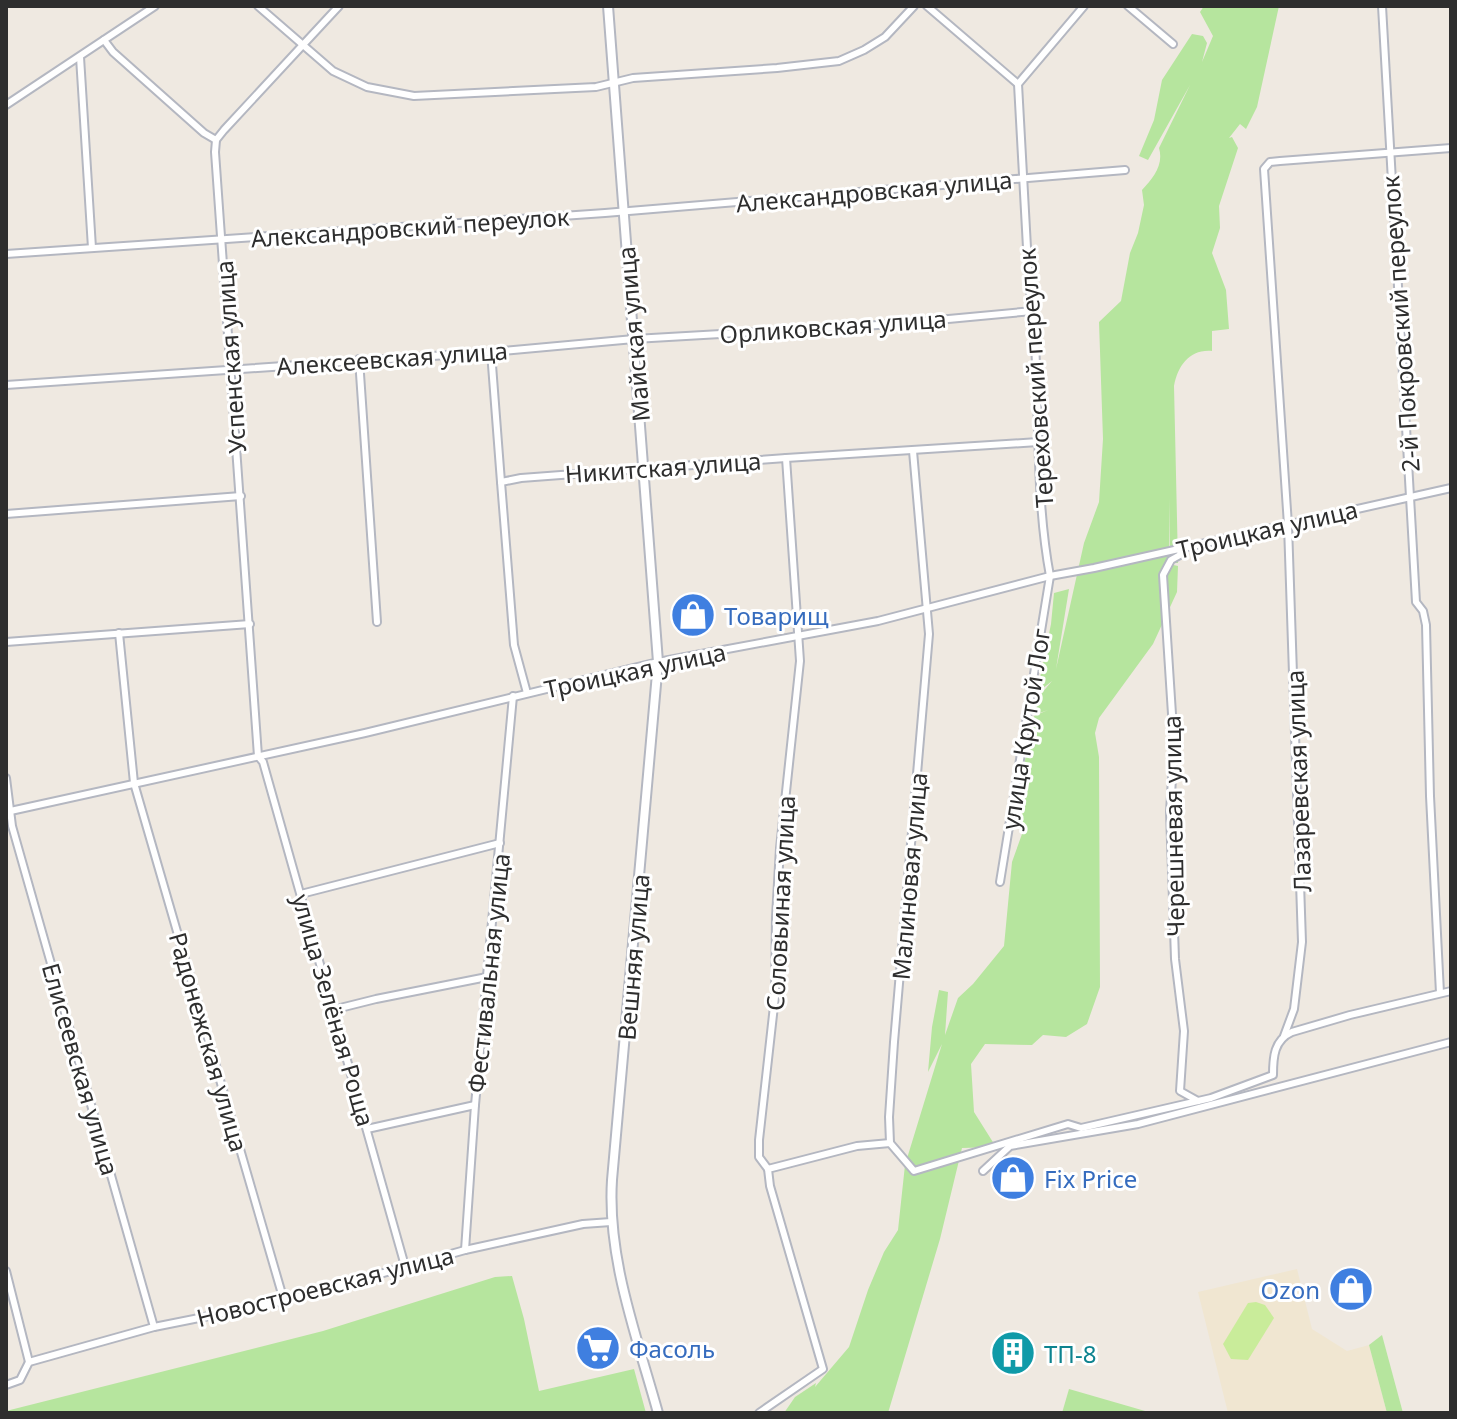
<svg xmlns="http://www.w3.org/2000/svg" width="1457" height="1419" font-family="'Noto Sans',sans-serif">
<style>
.education{fill:#f0e6d1}
.green{fill:#b6e59e}
.pitch{fill:#c9ec9a}
.lines{fill:none;stroke-linecap:round;stroke-linejoin:round}
.street-casing{stroke:#b4b7c1;stroke-width:10}
.secondary-casing{stroke:#b4b7c1;stroke-width:12}
.street{stroke:#fff;stroke-width:6}
.secondary{stroke:#fff;stroke-width:8}
.labels{text-anchor:middle;dominant-baseline:central;stroke-width:6;stroke-linejoin:round;paint-order:stroke}
.street-label{font-size:24px;fill:#2e2e2e;stroke:#fff}
.shop-label{font-size:24px;fill:#366cbe;stroke:#fff;text-anchor:start}
.culture-label{font-size:24px;fill:#0d838f;stroke:#fff;text-anchor:start}
</style>
<rect width="100%" height="100%" fill="#efe9e1"/>
<path class="education" d="M1297,1269L1312,1329L1347,1351L1369,1345L1387,1413H1228L1198,1292Z"/>
<g class="green">
<path d="M1204,6H1279L1257,107L1246,129L1240,124L1229,138L1232,137L1238,148L1219,206L1220,228L1212,253L1226,290L1229,329L1212,331V351C1190,349 1178,365 1174,386L1178,563H1170L1169,498V564L1178,566L1177,592L1153,644L1099,718L1095,733L1099,757L1100,987L1087,1024L1066,1037L1043,1035L1032,1045L985,1044L971,1064L974,1112L996,1147L962,1148L940,1239L888,1413H784L795,1397L816,1383L815,1387L849,1347L868,1290L884,1252L898,1230L905,1165L942,1044L928,1072L932,1027L939,990L948,992L945,1035L958,998L973,984L1004,946L1012,862L1022,834L1023,770L1034,716L1048,710L1034,715L1041,694L1052,681L1037,693L1051,624L1054,593L1069,589L1056,669L1084,543L1099,502L1103,439L1099,322L1121,301L1130,253L1138,233L1144,205L1142,190C1153,178 1164,165 1159,148L1190,85L1148,160L1139,156L1154,120L1162,80L1192,34L1203,36L1207,43L1202,62L1213,36L1200,12Z"/>
<path d="M512,1276L524,1319L539,1391L634,1369L646,1413H6V1411L323,1331L495,1277Z"/>
<path d="M1382,1335L1403,1413H1387L1369,1345Z"/>
<path d="M1069,1389L1152,1413H1062Z"/>
</g>
<path class="pitch" d="M1256,1302L1265,1305L1274,1318L1248,1360L1231,1359L1223,1344L1248,1303Z"/>
<g class="lines">
<g class="street-casing">
<g id="street">
<path d="M258,6L333,71L367,87L414,96L596,87L633,78L777,68L839,61L864,50L885,37L914,6"/>
<path d="M339,6L224,130L216,140L215,152L258,756L263,762L405,1266"/>
<path d="M927,6L1018,84"/>
<path d="M1128,6L1173,44"/>
<path d="M1382,6L1416,602L1423,611L1426,625L1430,796L1440,993"/>
<path d="M104,40L113,52L204,133L216,140"/>
<path d="M80,57L92,248"/>
<path d="M6,105L155,6"/>
<path d="M6,254L605,213L1125,170"/>
<path d="M491,352L501,482"/>
<path d="M359,359L377,622"/>
<path d="M6,385L491,352L634,339L895,324L1033,311"/>
<path d="M6,514L241,496"/>
<path d="M1181,548L1180,555L1171,560L1163,575L1174,745L1170,812L1175,959L1184,1031L1180,1091L1198,1101"/>
<path d="M119,633L134,783L284,1301"/>
<path d="M6,642L250,624"/>
<path d="M527,693L514,645L501,482L521,478L786,458L1038,442"/>
<path d="M6,778L12,826L154,1327"/>
<path d="M6,812L365,733L658,662L878,621L1050,576L1094,568L1451,488"/>
<path d="M1000,882L1050,576C1032,480 1043,380 1029,284L1018,84L1084,6"/>
<path d="M301,894L500,843"/>
<path d="M332,1010L376,999L487,977"/>
<path d="M1284,1036L1294,1009L1302,942L1288,525L1264,169L1270,162L1280,161L1451,148"/>
<path d="M367,1129L475,1105"/>
<path d="M890,1143L889,1117L894,1042L929,634L913,451"/>
<path d="M768,1169L759,1157V1140L775,997L776,917L780,848L800,661L786,458"/>
<path d="M983,1171L1010,1146L1138,1124L1451,1042"/>
<path d="M465,1250L475,1105L513,696"/>
<path d="M6,1271L29,1362"/>
<path d="M6,1385L20,1380L29,1362L154,1327L284,1301L465,1250L583,1224L611,1222"/>
<path d="M759,1413L823,1369L770,1186L768,1169L857,1146L890,1143L914,1171L1068,1124L1081,1128L1211,1098L1273,1075C1273,1057 1274,1040 1292,1032L1350,1015L1451,991"/>
</g>
</g>
<g class="secondary-casing">
<path id="secondary" d="M608,6L658,662L612,1180C607,1259 637,1337 658,1413"/>
</g>
<use href="#street" class="street"/>
<use href="#secondary" class="secondary"/>
</g>
<defs>
<g id="shop-disc" transform="scale(2.3)"><circle r="9.5" fill="#3f7fe0" stroke="#fff"/><path d="M-5-2.5h2.3a2.7 3.5 0 0 1 5.4 0H5L5.5 6h-11ZM-1.5-2.5h3a1.5 2.3 0 0 0-3 0Z" fill="#fff"/></g>
<g id="supermarket-disc" transform="scale(2.3)"><circle r="9.5" fill="#3f7fe0" stroke="#fff"/><path d="M-6-5.5h2.5l.6 2H6L4.5 2H-2.5L-4.4-4H-6ZM-1.5 3.2a1.3 1.3 0 1 0 .1 0ZM3 3.2a1.3 1.3 0 1 0 .1 0Z" fill="#fff"/></g>
<g id="building-disc" transform="scale(2.3)"><circle r="9.5" fill="#0f9aa8" stroke="#fff"/><path d="M-4-6H4V6H1V3H-1V6H-4ZM-2.5-4.3h1.7v1.8h-1.7ZM.8-4.3h1.7v1.8H.8ZM-2.5-1h1.7V.8h-1.7ZM.8-1h1.7V.8H.8Z" fill="#fff"/></g>
</defs>
<g fill-rule="evenodd">
<use href="#shop-disc" x="693" y="615"/>
<use href="#shop-disc" x="1013" y="1178"/>
<use href="#shop-disc" x="1351" y="1289"/>
<use href="#supermarket-disc" x="598" y="1348"/>
<use href="#building-disc" x="1013" y="1353"/>
</g>
<g class="labels">
<g class="street-label">
<text transform="translate(874 191) rotate(-5)">Александровская улица</text>
<text transform="translate(410 227) rotate(-4)">Александровский переулок</text>
<text transform="translate(1400 324) rotate(-94)">2-й Покровский переулок</text>
<text transform="translate(833 326) rotate(-4)">Орликовская улица</text>
<text transform="translate(633 334) rotate(-95)">Майская улица</text>
<text transform="translate(230 357) rotate(-94)">Успенская улица</text>
<text transform="translate(392 358) rotate(-4)">Алексеевская улица</text>
<text transform="translate(1035 378) rotate(-94)">Тереховский переулок</text>
<text transform="translate(663 467) rotate(-4)">Никитская улица</text>
<text transform="translate(1267 529) rotate(-13)">Троицкая улица</text>
<text transform="translate(635 670) rotate(-12)">Троицкая улица</text>
<text transform="translate(1025 729) rotate(-81)">улица Крутой Лог</text>
<text transform="translate(1298 781) rotate(-92)">Лазаревская улица</text>
<text transform="translate(1173 826) rotate(-91)">Черешневая улица</text>
<text transform="translate(909 876) rotate(-85)">Малиновая улица</text>
<text transform="translate(780 903) rotate(-87)">Соловьиная улица</text>
<text transform="translate(633 957) rotate(-85)">Вешняя улица</text>
<text transform="translate(488 973) rotate(-84)">Фестивальная улица</text>
<text transform="translate(334 1010) rotate(74)">улица Зелёная Роща</text>
<text transform="translate(209 1042) rotate(74)">Радонежская улица</text>
<text transform="translate(81 1069) rotate(74)">Елисеевская улица</text>
<text transform="translate(325 1286) rotate(-14)">Новостроевская улица</text>
</g>
<g class="shop-label">
<text x="724" y="615">Товарищ</text>
<text x="1044" y="1178">Fix Price</text>
<text x="1320" y="1289" text-anchor="end">Ozon</text>
<text x="629" y="1348">Фасоль</text>
</g>
<g class="culture-label">
<text x="1044" y="1353">ТП-8</text>
</g>
</g>
<rect width="1457" height="1419" fill="none" stroke="#2e2e2e" stroke-width="16"/>
</svg>
